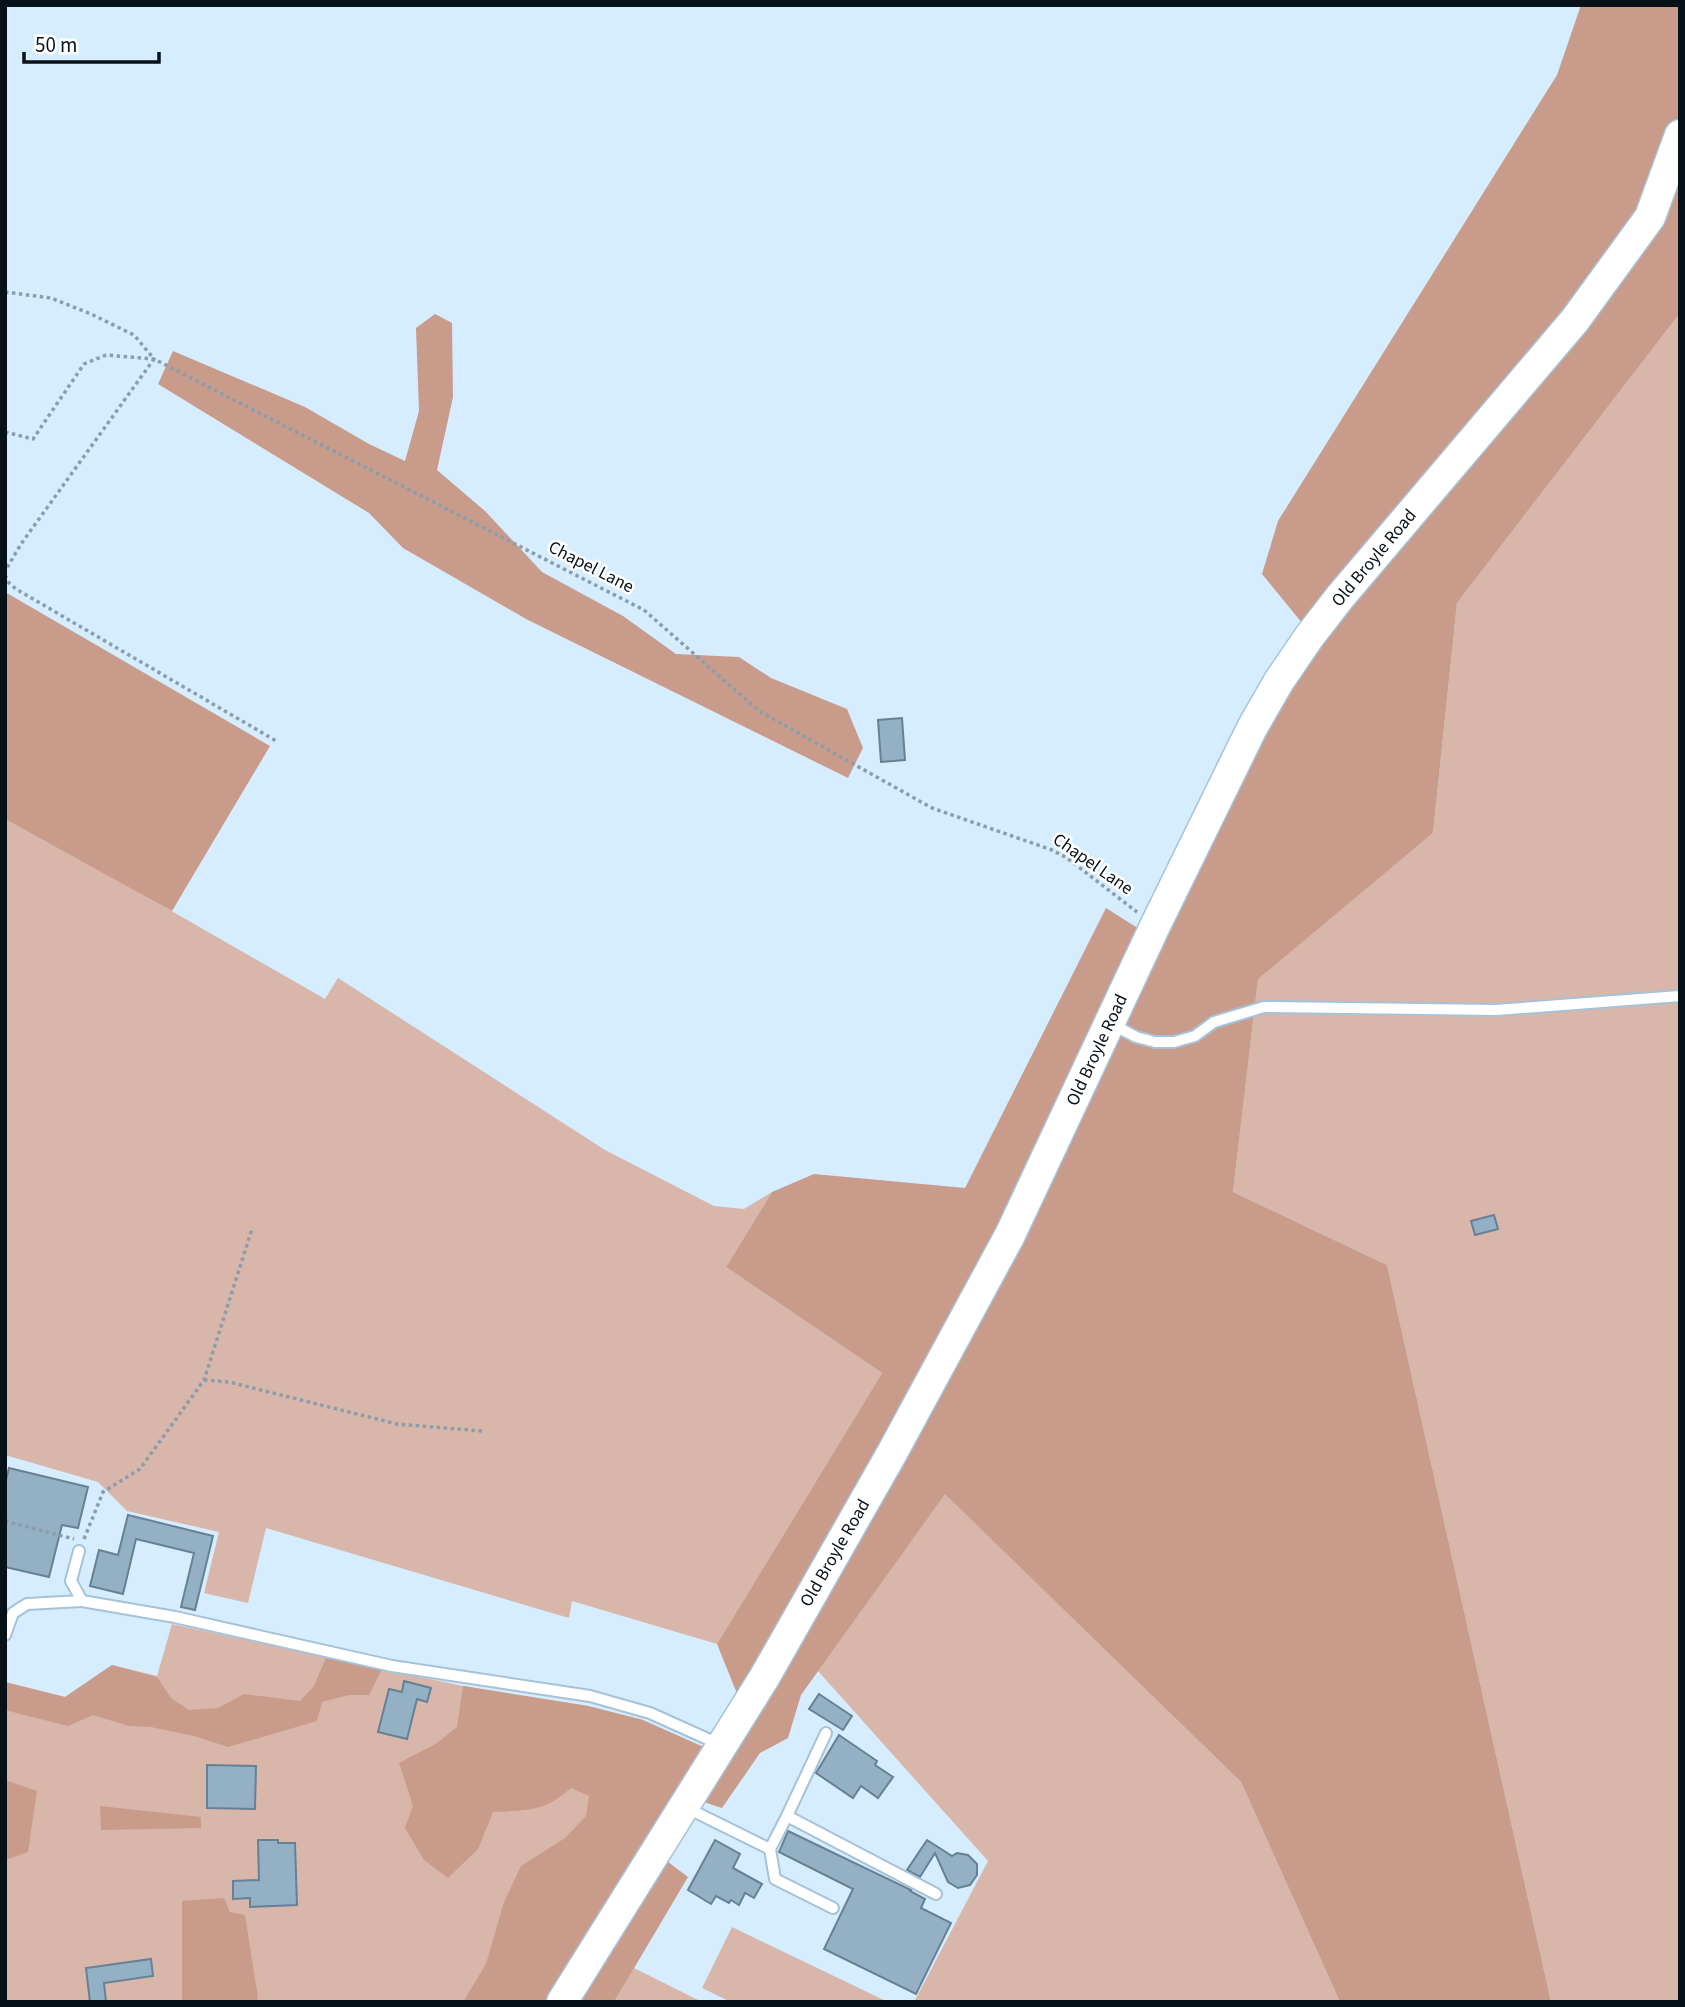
<svg xmlns="http://www.w3.org/2000/svg" width="1685" height="2007" font-family="'Source Sans 3',sans-serif">
<style>
.green{fill:#d8b6aa}
.forest{fill:#c99b8b}
.building{fill:#94b0c5;stroke:#668095;stroke-width:2}
.lines{fill:none;stroke-linecap:round;stroke-linejoin:round}
.service-casing{stroke:#a6c2d8;stroke-width:14}
.secondary-casing{stroke:#a6c2d8;stroke-width:33}
.path{stroke:#8b9dab;stroke-width:3.5;stroke-dasharray:3.5 3.5;stroke-linecap:butt}
.service{stroke:#fff;stroke-width:10}
.secondary{stroke:#fff;stroke-width:30}
.labels{text-anchor:middle;dominant-baseline:central;stroke-width:5;stroke-linejoin:round;paint-order:stroke}
.street-label{font-size:18px;fill:#071118;stroke:#fff}
</style>
<rect width="100%" height="100%" fill="#d6edff"/>
<g class="green">
<path d="M1680,313V2002H1551L1387,1265L1233,1192L1258,978L1433,833L1457,603Z"/>
<path d="M5,819L128,886L325,999L338,978L605,1150L714,1206L744,1209L772,1192L726,1267L882,1373L717,1644L572,1601L569,1618L266,1528L248,1603L204,1593L219,1532L127,1511L98,1482L5,1455Z"/>
<path d="M945,1493L1241,1782L1340,2002H914L988,1861L818,1671Z"/>
<path d="M172,1624L463,1686L588,1706L643,1720L556,2002H5V1682L65,1697L112,1665L157,1676Z"/>
<path d="M732,1927L888,2002H731L702,1988Z"/>
<path d="M634,1968L702,2002H614Z"/>
</g>
<g class="forest">
<path d="M1581,5H1680V313L1457,603L1433,833L1258,979L1233,1192L1387,1265L1551,2002H1340L1241,1782L945,1494L801,1695L788,1738L760,1753L722,1808L679,1794L647,1846L688,1877L614,2002H463L486,1964L504,1902L521,1866L565,1838L586,1816L589,1796L571,1788C544,1812 528,1810 493,1812L478,1849L448,1878L424,1860L405,1828L413,1806L399,1763L437,1743L457,1727L463,1686L588,1706L643,1720L706,1748L738,1696L717,1644L882,1373L726,1267L772,1192L814,1174L965,1188L1106,908L1155,939L1316,640L1262,574L1278,521L1557,75Z"/>
<path d="M435,314L452,323L453,397L437,470L485,511L542,572L623,616L676,654L739,657L771,678L847,709L863,748L848,778L528,620L403,548L369,513L158,384L173,351L305,407L369,444L405,461L419,411L416,328Z"/>
<path d="M5,592L270,746L172,911L5,819Z"/>
<path d="M326,1658L382,1669L369,1695H349L322,1702L317,1721L228,1747L194,1736L151,1727L129,1726L93,1715L68,1726L5,1710V1682L65,1697L112,1665L157,1677L171,1698L189,1710L218,1708L244,1694L300,1701L314,1686Z"/>
<path d="M5,1780L37,1791L28,1852L5,1860Z"/>
<path d="M100,1806L201,1817V1828L101,1830Z"/>
<path d="M224,1898L230,1912L245,1915L258,1998L256,2002H182V1901Z"/>
</g>
<g class="building">
<path d="M902,718L905,760L881,762L878,720Z"/>
<path d="M1494,1215L1498,1229L1475,1235L1471,1221Z"/>
<path d="M9,1468L88,1487L78,1528L62,1525L49,1577L5,1567V1484Z"/>
<path d="M128,1515L213,1536L195,1610L181,1607L194,1553L136,1539L123,1594L90,1586L99,1550L118,1555Z"/>
<path d="M404,1681L431,1688L427,1702L417,1699L407,1739L378,1732L389,1689L402,1692Z"/>
<path d="M819,1694L852,1716L843,1730L809,1709Z"/>
<path d="M839,1735L877,1761L875,1765L893,1777L878,1798L861,1786L853,1798L816,1773Z"/>
<path d="M207,1765L256,1766L255,1809L207,1808Z"/>
<path d="M788,1831L911,1890L910,1891L925,1899L921,1908L951,1923L916,1994L824,1949L853,1889L779,1852Z"/>
<path d="M258,1840H278V1843H295L297,1905L250,1907V1898L233,1899V1881L259,1880Z"/>
<path d="M715,1840L740,1854L733,1868L762,1884L754,1898L745,1893L739,1905L731,1900L729,1903L716,1896L711,1904L688,1890Z"/>
<path d="M927,1840L952,1856L957,1853L968,1855L977,1864V1875L970,1885L958,1888L948,1882L935,1853L920,1877L907,1870Z"/>
<path d="M151,1959L153,1976L104,1983L106,2002H90L86,1968Z"/>
</g>
<g class="lines">
<g class="service-casing">
<g id="service">
<path d="M1112,1024L1136,1037L1155,1042H1174L1195,1036L1214,1022L1264,1007L1496,1010L1680,996"/>
<path d="M79,1551L71,1581L82,1601L175,1617L392,1666L590,1696L650,1713L721,1745"/>
<path d="M5,1635L13,1613L27,1604L82,1601"/>
<path d="M826,1733L787,1816L936,1894"/>
<path d="M685,1807L770,1849"/>
<path d="M787,1816L770,1849L775,1879L833,1908"/>
</g>
</g>
<g class="secondary-casing">
<path id="secondary" d="M562,2002L764,1678L892,1453L1010,1235L1155,926L1252,728L1279,681L1309,637L1340,597L1575,320L1650,217L1680,135"/>
</g>
<g class="path">
<path d="M5,292L51,298L91,314L134,335L154,359L21,544L5,571"/>
<path d="M5,432L33,439L84,364L106,355L154,359L644,610L759,711L932,808L1052,850L1067,858L1137,912"/>
<path d="M5,575L9,583L16,589L278,742"/>
<path d="M204,1380L229,1382L397,1424L482,1431"/>
<path d="M5,1521L74,1539"/>
<path d="M84,1539L103,1492L140,1469L204,1380L252,1229"/>
</g>
<use href="#service" class="service"/>
<use href="#secondary" class="secondary"/>
</g>
<g class="labels">
<g class="street-label">
<text transform="translate(1374 558) rotate(-50)">Old Broyle Road</text>
<text transform="translate(591 567) rotate(27)">Chapel Lane</text>
<text transform="translate(1093 864) rotate(35)">Chapel Lane</text>
<text transform="translate(1097 1050) rotate(-65)">Old Broyle Road</text>
<text transform="translate(835 1553) rotate(-60)">Old Broyle Road</text>
</g>
</g>
<rect width="1685" height="2007" fill="none" stroke="#071118" stroke-width="14"/>
<path d="M24 52v10h135v-10" fill="none" stroke="#071118" stroke-width="3.5"/>
<text x="35" y="52" font-size="21" fill="#071118" stroke="#ffffff" stroke-width="5" paint-order="stroke">50 m</text>
</svg>
